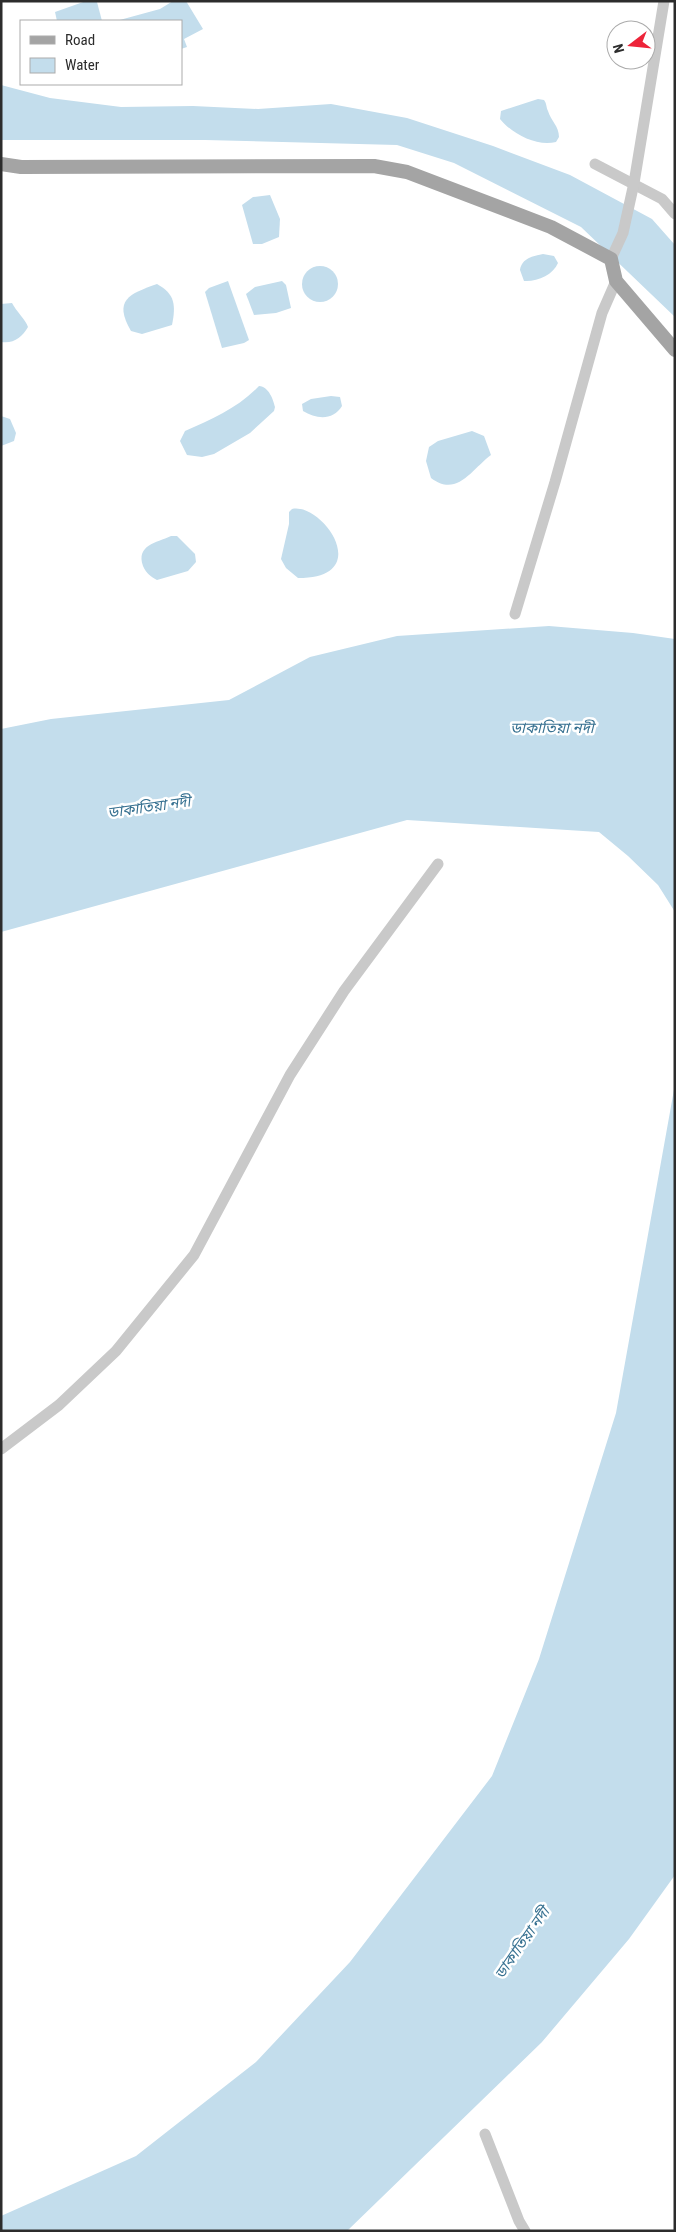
<svg xmlns="http://www.w3.org/2000/svg" width="676" height="2232" font-family="'Roboto Condensed','Noto Sans Bengali',sans-serif">
<style>
.water{fill:#c3ddec}
.lines{fill:none;stroke-linecap:round;stroke-linejoin:round}
.minor{stroke:#c9c9c9;stroke-width:11}
.major{stroke:#a4a4a4;stroke-width:14}
.labels{text-anchor:middle;dominant-baseline:central;stroke-width:5;stroke-linejoin:round;paint-order:stroke}
.water-label{font-size:15px;font-style:italic;fill:#377191;stroke:#fff}
</style>
<rect width="100%" height="100%" fill="#fff"/>
<g class="water">
<path d="M86,1L97,2L102,21H57L55,12Z"/>
<path d="M173,1H186L203,29L184,39L187,47L181,49V21H116L160,9Z"/>
<path d="M1,85L50,98L121,107L193,106L258,109L331,104L407,118L493,146L570,175L652,219L675,245V317L581,227L454,163L397,145L205,140H1Z"/>
<path d="M538,99L544,100C547,104 546,107 548,111C551,121 559,126 559,137L556,142C537,147 512,134 500,119L501,111Z"/>
<path d="M270,195L280,219L279,237L262,244H253L242,205L253,197Z"/>
<path d="M543,254L554,256L558,263C553,275 537,282 524,281L520,270C522,258 533,256 543,254Z"/>
<circle cx="320" cy="284" r="18"/>
<path d="M228,281L249,340L244,343L222,348L205,292L209,288Z"/>
<path d="M282,281L286,285L291,308L276,313L254,315L246,294L255,287Z"/>
<path d="M157,284C175,294 176,305 172,325L142,334L131,331C113,300 129,294 157,284Z"/>
<path d="M12,303C16,311 26,320 28,327C22,337 14,344 1,342V304Z"/>
<path d="M259,386C269,387 273,399 275,407L274,411L250,433L214,454L202,457L187,455L180,441L185,431C212,419 238,408 259,386Z"/>
<path d="M331,396L340,397L342,406C333,421 316,419 303,411L302,404L311,399Z"/>
<path d="M1,416L10,419L16,433L14,441L1,446Z"/>
<path d="M472,431L484,436L491,455C472,469 457,498 431,478L426,461L429,447L438,441Z"/>
<path d="M292,509C322,502 376,578 298,578L286,568L281,559L289,524V512Z"/>
<path d="M171,536H177L195,554L196,562L188,571L157,580C151,577 146,573 143,566C136,545 156,543 171,536Z"/>
<path d="M549,626L633,633L675,639V912L658,885L628,856L599,832L407,820L1,932V729L51,719L229,700L310,657L397,636Z"/>
<path d="M675,1084V1875L629,1939L542,2042L347,2231H1V2216L136,2156L256,2062L350,1962L492,1776L539,1659L616,1413Z"/>
</g>
<g class="lines">
<g class="minor">
<path d="M595,164L662,199L675,214"/>
<path d="M611,259L623,233L634,183L664,1"/>
<path d="M515,614L555,482L602,313L616,281"/>
<path d="M1,1449L59,1405L116,1351L194,1255L290,1075L344,991L438,864"/>
<path d="M485,2134L519,2221L525,2231"/>
</g>
<path class="major" d="M1,164L21,167L374,166L407,172L551,227L611,259L616,281L675,350"/>
</g>
<g class="labels">
<g class="water-label">
<text x="552" y="728">ডাকাতিয়া নদী</text>
<text transform="translate(149 807) rotate(-8)">ডাকাতিয়া নদী</text>
<text transform="translate(522 1943) rotate(-55)">ডাকাতিয়া নদী</text>
</g>
</g>
<rect width="676" height="2232" fill="none" stroke="#2c2c2c" stroke-width="5"/>
<rect x="20" y="20" width="162" height="65" fill="#ffffff" stroke="#ababab"/>
<rect x="30" y="36" width="25" height="8" fill="#a4a4a4" stroke="#ababab"/>
<text x="65" y="45" font-size="15" fill="#2c2c2c">Road</text>
<rect x="30" y="58" width="25" height="15" fill="#c3ddec" stroke="#ababab"/>
<text x="65" y="70" font-size="15" fill="#2c2c2c">Water</text>
<g transform="translate(631 45) rotate(254)"><circle r="24" fill="#ffffff" stroke="#ababab"/>
<path d="M0-4L9 19L0 12L-9 19Z" fill="#ed2439"/>
<text y="-8" font-size="14" font-weight="bold" text-anchor="middle" fill="#2c2c2c">N</text>
</g>
</svg>
